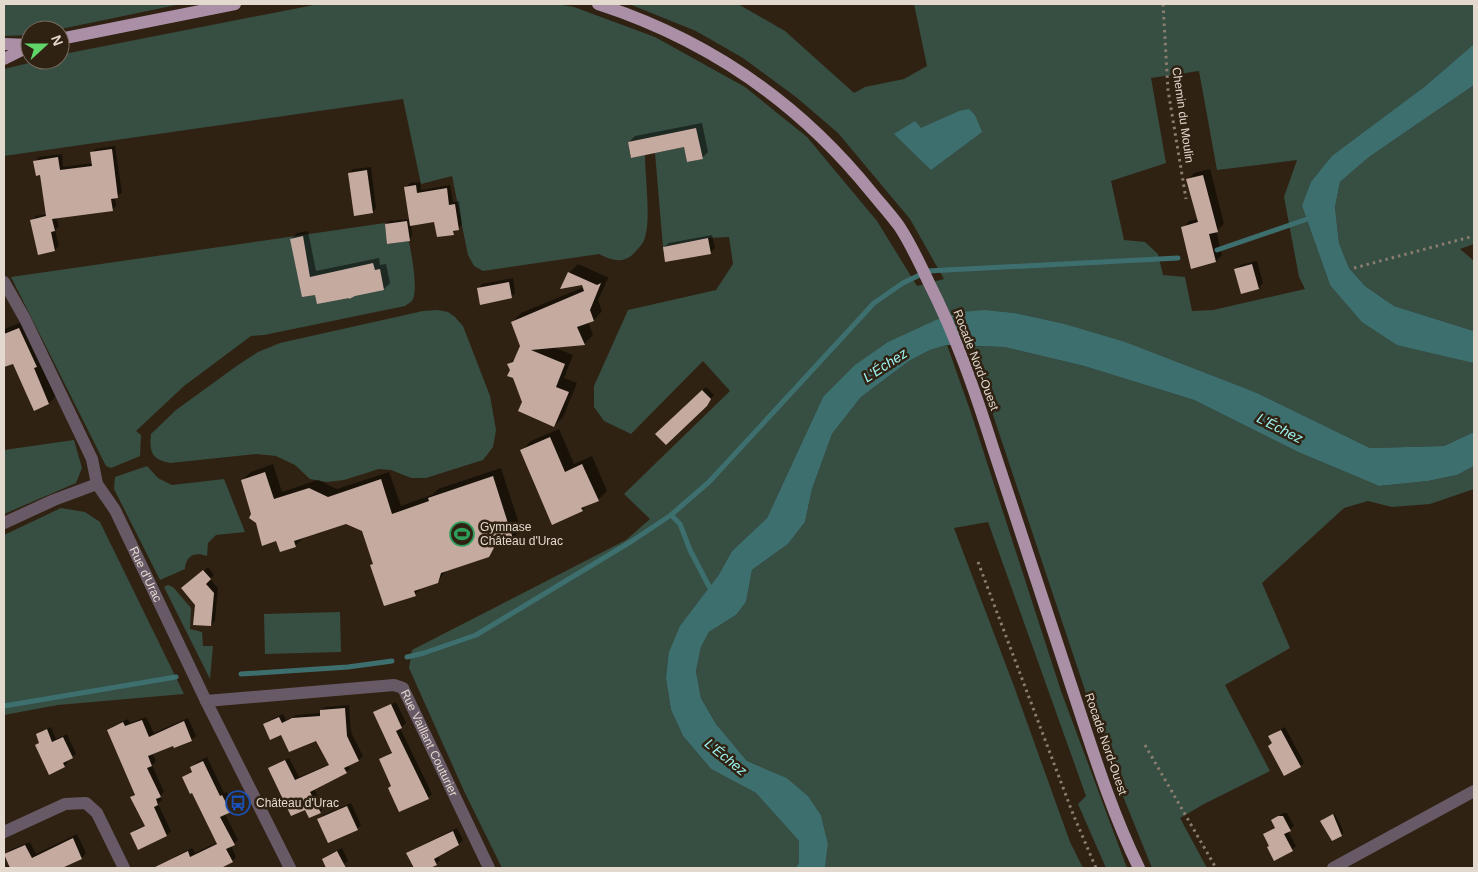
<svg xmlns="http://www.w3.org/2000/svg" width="1478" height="872" font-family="Arial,sans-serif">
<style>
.green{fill:#374e42;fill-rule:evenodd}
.water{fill:#3e6f6f}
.shadow{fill:#0007}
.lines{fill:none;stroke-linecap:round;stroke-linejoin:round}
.stream{stroke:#3e6f6f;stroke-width:5}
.building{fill:#c5aaa0}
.path{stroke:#897d70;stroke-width:3;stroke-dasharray:2.5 4;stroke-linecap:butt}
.minor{stroke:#675a66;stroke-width:12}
.primary{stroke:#aa8fa6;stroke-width:12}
.labels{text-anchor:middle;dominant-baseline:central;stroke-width:5;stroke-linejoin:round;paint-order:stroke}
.street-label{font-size:12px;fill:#e3d9cf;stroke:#302212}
.poi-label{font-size:12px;fill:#e3d9cf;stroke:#302212;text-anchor:start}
.water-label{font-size:14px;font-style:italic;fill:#9cf3f3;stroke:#302212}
</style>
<rect width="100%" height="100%" fill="#302212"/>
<g class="green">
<path d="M4,4H181L56,30H30V35L4,36Z"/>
<path d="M319,4H557L574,7L655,37L745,87L807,137L877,221L917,286L944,279L910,219L838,133L796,97L743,58L696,31L629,4H738L785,31L854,93L865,87L904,79L927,66L914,4H1474V44L1423,88L1302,206L1330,285L1455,357L1474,363V432L1444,446L1370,448L1257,393L1061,323L1015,313L986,310L823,397L767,518L732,551L718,576L666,679L671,710L683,736L711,769L756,793L799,841V862L796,868H502L464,791L409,668L412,650L626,540L650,519L624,494L730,391L703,361L631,434L604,421L594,407V386L628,310L716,290L733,264L729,237L708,238L663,247L655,153L684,147L687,162L702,159L696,128L628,142L631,158L645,155C645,176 651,219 645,237C644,243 640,246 637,250C625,265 613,261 599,254L483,271L474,266L468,255L452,176L421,184L403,99L4,156V69L41,60H60V55L74,52ZM1199,71L1217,170L1297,160L1284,197L1299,277L1305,289L1213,310L1192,311L1185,277L1163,275L1158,254L1145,242L1124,240L1111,181L1166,163L1151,78Z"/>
<path d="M1474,85V244L1460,249L1474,261V331L1394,306L1365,286L1349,268L1339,243L1335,207L1340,182L1369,157Z"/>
<path d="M385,223L388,244L409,241C411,253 419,291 412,301C410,303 407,304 405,306L264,335L251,336L184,386L136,431L141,435L140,456L111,468L106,466L11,277Z"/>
<path d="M438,310L448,312L455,317L463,326L490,396L496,430L493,447L483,460L426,478H411L391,470L379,469L344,480L327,482L310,479L295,465L276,456L257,454L170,463C152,460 149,452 151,434L176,410L238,365L258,352L280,343L423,311Z"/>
<path d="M947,345L970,410L1061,691L1127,868H1106L1078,804L1086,796L988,522L954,528L1015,689L1070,842L1083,868H825L828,844L821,815L808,796L787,778L747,761L716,724L701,698L696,671L701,647L709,632L736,615L746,602L752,570L788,544L805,522L812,489L832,434L861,397L909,361L930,350Z"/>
<path d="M970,346L1004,347L1084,366L1194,400L1298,452L1379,486L1428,481L1457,475L1474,466V489L1430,504L1392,507L1368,501L1344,508L1262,583L1290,648L1225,685L1270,771L1204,804L1180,818L1207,868H1152L1108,759Z"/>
<path d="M74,440L82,468L76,483L4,514V450Z"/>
<path d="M147,466L158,478L172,485L224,479L245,532L216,535L208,543L207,556C195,552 186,555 185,569L160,580L114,489L115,477Z"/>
<path d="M61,508L85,512L100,522L184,694L58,705L4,715V535Z"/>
<path d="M168,585L173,587L191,608L190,629L202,632L203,646H213L210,679L164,587Z"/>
<path d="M340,612L341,652L265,654L264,614Z"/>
</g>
<g class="water">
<path d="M1474,44V85L1369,157L1340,182L1335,207L1339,243L1349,268L1365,286L1394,306L1474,331V363L1397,345L1362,322L1330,285L1302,206L1311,182L1332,156L1423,88Z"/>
<path d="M969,109L975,115L982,132L931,170L894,134L915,121L921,128L959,111Z"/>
<path d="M986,310L1015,313L1061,323L1125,342L1257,393L1370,448L1444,446L1474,432V466L1457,475L1428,481L1379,486L1298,452L1194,400L1084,366L1004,347L947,345L930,350L909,361L861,397L832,434L812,489L805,522L788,544L752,570L746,602L736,615L709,632L701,647L696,671L701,698L716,724L747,761L787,778L808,796L821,815L828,844L825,868H796L799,862V841L756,793L711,769L683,736L671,710L666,679L669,652L680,626L718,576L732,551L767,518L823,397L855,365L888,342L936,320L961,312Z"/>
</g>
<g class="shadow">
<path d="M702,123L708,152L702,158L685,146L629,142L635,136Z"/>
<path d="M115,146L122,193L115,197L116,206L112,210L56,217L59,226L55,230L59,246L55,250L32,220L36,216L47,214L41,174L35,161L39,157L62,154L63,167L93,163L91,153L95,149Z"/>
<path d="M371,167L376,208L373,212L349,173L353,169Z"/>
<path d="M1210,169L1224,224L1216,231L1222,255L1216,261L1192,268L1183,228L1189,221L1198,219L1188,180L1194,173Z"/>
<path d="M420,182L421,190L450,185L453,202L459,201L462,225L453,233L435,221L411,224L412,236L409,240L386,225L389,221L410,219L406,187L410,183Z"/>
<path d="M308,231L316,271L379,258L380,265L386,264L390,283L384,289L316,293L291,239L297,233Z"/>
<path d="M712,235L715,248L710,253L664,247L669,243Z"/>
<path d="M1257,261L1263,283L1259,288L1242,292L1236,270L1240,265Z"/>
<path d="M578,264L607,277L609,276L598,300L602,311L594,320L588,322L593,335L584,344L553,347L573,355L564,378L577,383L563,417L554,426L523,402L509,364L517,356L522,346L512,322L521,313L584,287L569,273Z"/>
<path d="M513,278L515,293L511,297L478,289L482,284Z"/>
<path d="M28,320L58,394L49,403L35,410L13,362L4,366V329Z"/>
<path d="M706,387L714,395L710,400L666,443L657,434Z"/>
<path d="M559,429L574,464L592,456L607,491L598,500L588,504L582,510L522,450L531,441Z"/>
<path d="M273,464L282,492L318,480L337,489L389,472L401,506L432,495L438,489L501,468L521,530L513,538L499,543L488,556L447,570L437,582L423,587L415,594L372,565L374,563L363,530L346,522L304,537L295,546L276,540L257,522L253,514L242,480L251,472Z"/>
<path d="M208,567L214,575L210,579L218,588L215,621L211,625L196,604L187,585Z"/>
<path d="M396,702L406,723L400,728L432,794L428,798L392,785L380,760L393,751L375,712L378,709V711Z"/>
<path d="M349,705L351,732L363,756L359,760L348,765L350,769L346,772L314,789L324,808L320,812L306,808L270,769L274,765L289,758L299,777L330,764L317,739L282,733L264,725L268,721L283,714L286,720L297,715L321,713V710L325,707Z"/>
<path d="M146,717L154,733L188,718L196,736L191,740L174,744L152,753L156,761L152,765L164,792L160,796L162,800L158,804L171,831L167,835L132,833L136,829L146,825L132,797L135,793L109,730L113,726L128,719L130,723Z"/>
<path d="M51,727L56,739L67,734L76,754L67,760L68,762L64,766L37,745L40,741L37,735L41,731Z"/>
<path d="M1285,727L1304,763L1300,766L1273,742L1270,736Z"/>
<path d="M207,757L224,793L227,792L234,807L225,814L238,840L231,846L236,857L232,861L218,868H216L214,865L207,868H176L172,860L176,856L192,848L195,853L218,842L193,791L183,777L193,770L191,767L196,763Z"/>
<path d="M351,803L361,825L357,829L319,819L323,815Z"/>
<path d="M1283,813H1287L1294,826L1288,831L1296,846L1292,850L1271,846L1265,835L1276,827L1273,820Z"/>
<path d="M1335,814L1342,828L1343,833L1342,835L1323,819Z"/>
<path d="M457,828L463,840L459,844L437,855L440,860L436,864L427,868H415L408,853L412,850Z"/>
<path d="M77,834L86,853L82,858L59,868H4L10,865L5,855L10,850L30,842L36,854Z"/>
<path d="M342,848L348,861L338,868H328L323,859L328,855Z"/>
</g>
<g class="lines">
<g class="stream">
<path d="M1217,250L1313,217"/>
<path d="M671,515L680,524L690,550L712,592"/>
<path d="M407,657L424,653L476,635L632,541L671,515L709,482L874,303L903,283L928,271L1178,258"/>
<path d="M241,674L348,667L392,661"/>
<path d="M4,706L176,677"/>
</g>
</g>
<g class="building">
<path d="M696,128L703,159L687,162L684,147L631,158L628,142Z"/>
<path d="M112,149L118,198L111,199L113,211L52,219L55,231L51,232L55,251L38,255L30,220L46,216L40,175L36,176L33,161L58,157L60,170L92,166L90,152Z"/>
<path d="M367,170L373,213L354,216L348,173Z"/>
<path d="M1203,175L1218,232L1209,234L1216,262L1191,269L1181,227L1198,222L1186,179Z"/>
<path d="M416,185L417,193L447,188L449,205L455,204L459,230L453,231L454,235L437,237L434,222L410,226L404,187Z"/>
<path d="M407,221L410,241L387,244L385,224Z"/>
<path d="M303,236L310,277L373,263L375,270L380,269L384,290L355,296L349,299V298L317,304L315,295L302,297L290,239Z"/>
<path d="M708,238L711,254L665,262L663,247Z"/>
<path d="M1252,264L1259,289L1241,294L1234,269Z"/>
<path d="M568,272L597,285L601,283L590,310L594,321L577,327L585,345L531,350L565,364L556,387L569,392L554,427L518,411L522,402L513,378L507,376L510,370L507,364L513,362L520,346L511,322L584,291L582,285L560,289Z"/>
<path d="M509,282L512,298L480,305L477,288Z"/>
<path d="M19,328L37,367L34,368L49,404L34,411L13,364L4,367V334Z"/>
<path d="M702,390L711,399L707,406L666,445L655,434Z"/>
<path d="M550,437L565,472L582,464L599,501L581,508L583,511L552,525L520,450Z"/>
<path d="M265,472L274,499L309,488L328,497L381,479L392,514L429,501L428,498L493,476L513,539L495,546L489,557L441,573L438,583L414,591L416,596L384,606L370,565L373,564L362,531L346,524L294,541L296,547L280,552L276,541L262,546L256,523L249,518L251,514L241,480Z"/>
<path d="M203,570L211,579L206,584L214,593L211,626L193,625L195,605L181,588Z"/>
<path d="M391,704L402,728L396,731L429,799L399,812L388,788L391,786L379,759L392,753L373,712Z"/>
<path d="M345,708L347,736L359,761L344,768L347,773L310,792L321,813L309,818L305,810L291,816L268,768L285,760L295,780L329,765L316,741L289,752L281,735L270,740L263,724L279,717L282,723L292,718L320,716V710Z"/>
<path d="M142,720L149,737L184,721L192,741L174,748L173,746L148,756L152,766L147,768L161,797L156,799L158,805L154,807L167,836L138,850L130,833L145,826L130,797L135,795L107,730L123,722L125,726Z"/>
<path d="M47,729L52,742L63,737L73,758L63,763L65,767L49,775L35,745L39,743L36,734Z"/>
<path d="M1281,730L1301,767L1284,776L1268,746L1272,743L1268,736Z"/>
<path d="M203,761L220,796L222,795L231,812L220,817L235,845L226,849L233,862L221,868H153L188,851L190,857L217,844L192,793L190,794L182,777L192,772L190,767Z"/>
<path d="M347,806L358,830L328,843L317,819Z"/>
<path d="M1333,814L1342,836L1332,841L1320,821Z"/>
<path d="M1278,816H1283L1291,831L1284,834L1293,851L1274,861L1267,847L1269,846L1263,834L1275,828L1271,820Z"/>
<path d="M453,831L459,845L434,859L437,865L430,868H414L406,853Z"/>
<path d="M73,838L82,859L62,868H10L4,854L25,845L32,858Z"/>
<path d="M337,851L346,868H326L322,859Z"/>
</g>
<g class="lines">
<g class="path">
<path d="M1163,4L1168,90L1186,199"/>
<path d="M1354,268L1474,236"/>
<path d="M978,562L1073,814L1096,868"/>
<path d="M1145,745L1216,868"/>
</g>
<g class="minor">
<path id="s1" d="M4,282L25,319L92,459L97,484L115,510L206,701L290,868"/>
<path d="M4,523L54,500L97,484"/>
<path id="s2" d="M206,701L394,685L403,688L489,868"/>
<path d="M4,832L65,804L86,803L97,813L124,868"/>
<path d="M1333,868L1474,791"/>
</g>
<g class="primary">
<path d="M598,4C709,40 799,102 872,193C881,204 891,215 899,226C911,244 920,264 929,283C956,336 975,391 993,448C1019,526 1044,604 1070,682C1091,745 1110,809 1139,868"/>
<path d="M60,39L235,4"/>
<path d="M4,44L30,45"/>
<path d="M4,59L30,46"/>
</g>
</g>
<defs>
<g id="stadium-ring" transform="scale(1.25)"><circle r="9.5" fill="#302212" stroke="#2e9e5b" stroke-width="1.5"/><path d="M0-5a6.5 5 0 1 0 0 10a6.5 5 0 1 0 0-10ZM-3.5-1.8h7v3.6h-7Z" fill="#2e9e5b"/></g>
<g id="bus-ring" transform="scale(1.25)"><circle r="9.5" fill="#302212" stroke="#1a4fb4" stroke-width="1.5"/><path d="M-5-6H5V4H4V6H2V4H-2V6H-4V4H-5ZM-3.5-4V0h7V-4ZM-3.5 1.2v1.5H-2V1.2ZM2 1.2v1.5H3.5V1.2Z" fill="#1a4fb4"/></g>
</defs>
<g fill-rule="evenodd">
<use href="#stadium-ring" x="462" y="534"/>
<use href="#bus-ring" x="238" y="803"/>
</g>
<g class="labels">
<g class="street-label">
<text transform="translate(1183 115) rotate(82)">Chemin du Moulin</text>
<text transform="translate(976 360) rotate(69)">Rocade Nord-Ouest</text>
<text stroke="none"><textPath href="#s1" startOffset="326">Rue d'Urac</textPath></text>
<text stroke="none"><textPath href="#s2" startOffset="259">Rue Vaillant Couturier</textPath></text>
<text transform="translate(1106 744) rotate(71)">Rocade Nord-Ouest</text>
</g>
<g class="poi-label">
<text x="480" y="527">Gymnase<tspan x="480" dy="14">Château d'Urac</tspan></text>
<text x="256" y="803">Château d'Urac</text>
</g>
<g class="water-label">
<text transform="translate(885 365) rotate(-33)">L'Échez</text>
<text transform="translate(1280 428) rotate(27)">L'Échez</text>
<text transform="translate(726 757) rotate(39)">L'Échez</text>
</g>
</g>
<rect width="1478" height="872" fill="none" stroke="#e3d9cf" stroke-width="10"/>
<g transform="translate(45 45) rotate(69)"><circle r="24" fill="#302212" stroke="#786b5e"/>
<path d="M0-4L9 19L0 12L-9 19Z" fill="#60d56a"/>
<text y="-8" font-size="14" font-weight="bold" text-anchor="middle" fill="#e3d9cf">N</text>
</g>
</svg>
